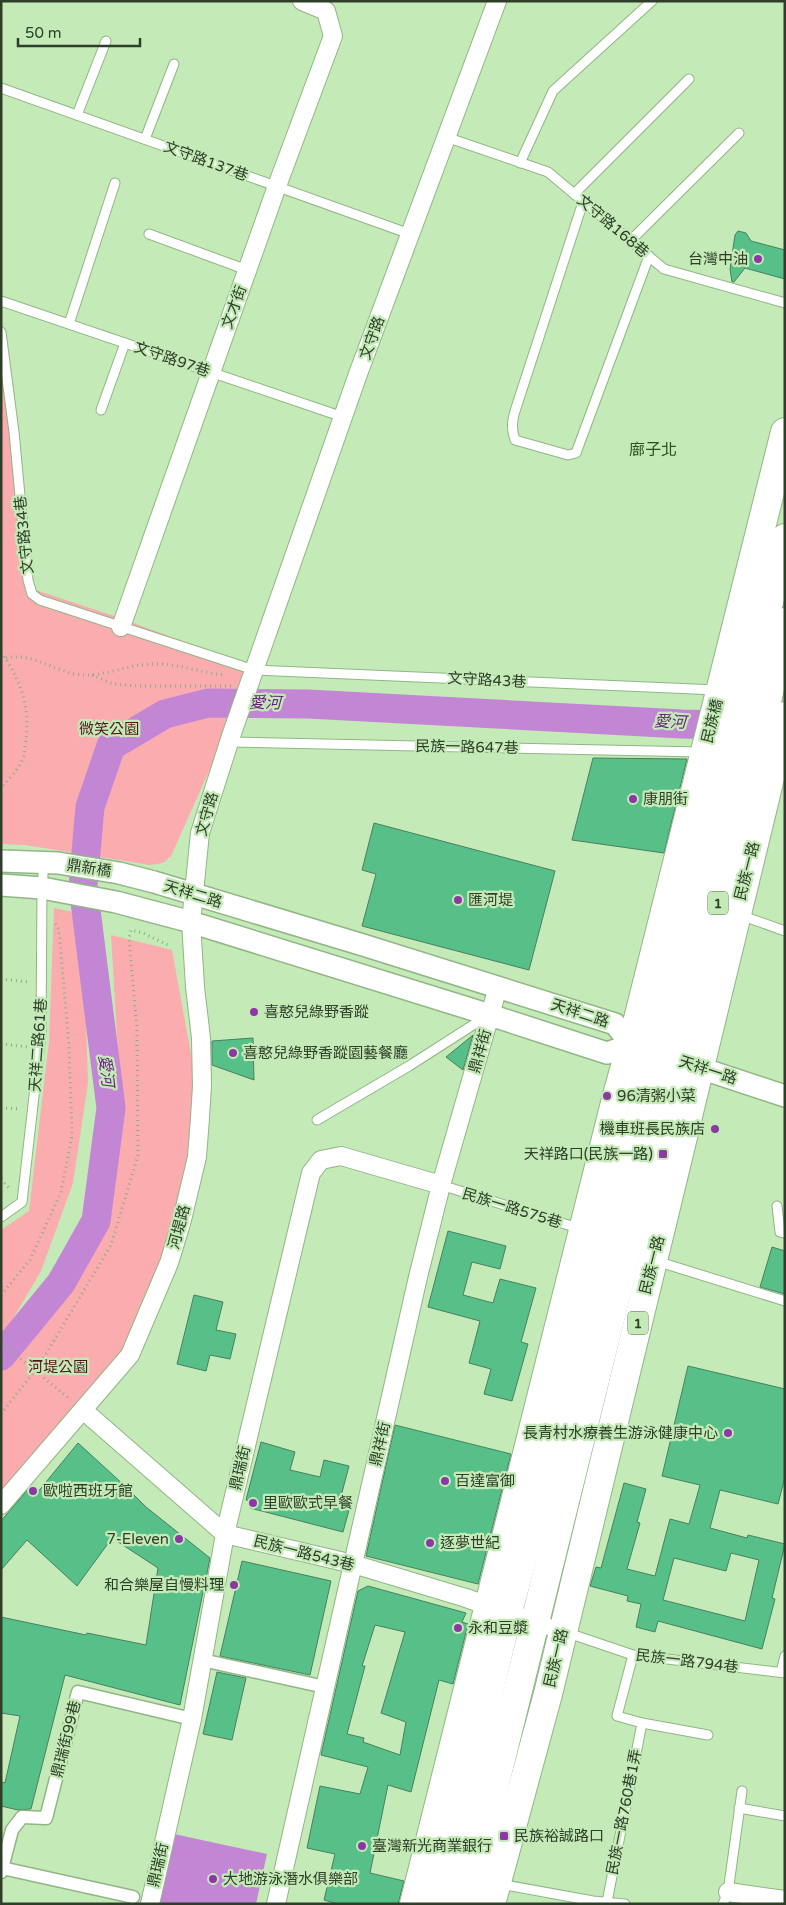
<svg xmlns="http://www.w3.org/2000/svg" width="786" height="1905" font-family="'Varela Round','Noto Sans TC',sans-serif">
<style>
.green{fill:#fbacae}
.water{fill:#c286d4}
.lines{fill:none;stroke-linecap:round;stroke-linejoin:round}
.river{stroke:#c286d4;stroke-width:29}
.building{fill:#57c089;stroke:#478060;fill-rule:evenodd}
.service-casing{stroke:#91b685;stroke-width:11}
.pedestrian-casing{stroke:#91b685;stroke-width:15}
.minor-casing{stroke:#91b685;stroke-width:20}
.tertiary-casing{stroke:#91b685;stroke-width:24}
.primary-casing{stroke:#91b685;stroke-width:30}
.path{stroke:#8eac84;stroke-width:3;stroke-dasharray:1 4;stroke-linecap:butt}
.service{stroke:#fff;stroke-width:9}
.pedestrian{stroke:#fff;stroke-width:12}
.minor{stroke:#fff;stroke-width:18}
.tertiary{stroke:#fff;stroke-width:21}
.primary{stroke:#fff;stroke-width:28}
.poi-dot{fill:#8d37a5;stroke:#c4eab7;stroke-width:2}
.labels{text-anchor:middle;dominant-baseline:central;stroke-width:4.5;stroke-linejoin:round;paint-order:stroke}
.shield{fill:#c4eab7;stroke:#5b7254;stroke-width:1}
.shield-label{font-size:14px;font-weight:bold;fill:#2e3e29}
.street-label{font-size:15px;fill:#2e3e29;stroke:#c4eab7}
.poi-label{font-size:15px;fill:#2e3e29;stroke:#c4eab7;text-anchor:start}
.park-label{font-size:15px;fill:#54141c;stroke:#c4eab7}
.neighbourhood-label{font-size:16px;fill:#2e4e23;stroke:#c4eab7}
.water-label{font-size:16px;font-style:italic;fill:#671e7b;stroke:#c4eab7}
</style>
<rect width="100%" height="100%" fill="#c4eab7"/>
<g class="green">
<path d="M1,326L31,571L36,590L123,619L255,668L171,856L163,863L150,865L25,845L1,844Z"/>
<path d="M54,908L87,915L83,922L88,1083L73,1183L41,1271L1,1339V1230L29,1211L49,1042Z"/>
<path d="M111,935L172,950L194,1070L191,1136L179,1205L154,1282L126,1346L91,1389L1,1493V1372L70,1292L89,1254L113,1197L121,1130L119,1068Z"/>
</g>
<path class="water" d="M174,1834L267,1854L256,1904H158Z"/>
<g class="lines">
<path class="river" d="M1,1356L61,1283L96,1221L111,1108L83,886L90,807L111,746L165,714L208,703L308,704L682,724L722,725L736,722"/>
</g>
<g class="building">
<path d="M738,231L746,233L751,241L785,250V279L745,268L734,282H732L730,269L735,235Z"/>
<path d="M593,758L687,759L664,853L572,840Z"/>
<path d="M374,823L555,871L529,970L362,926L376,874L362,870Z"/>
<path d="M473,1035L463,1070L446,1057Z"/>
<path d="M253,1038L254,1080L212,1065V1041Z"/>
<path d="M448,1231L506,1246L500,1269L472,1262L463,1295L493,1303L500,1279L536,1288L521,1342L528,1344L512,1401L484,1394L491,1369L469,1363L480,1321L428,1307Z"/>
<path d="M772,1247L785,1251V1294L760,1287Z"/>
<path d="M194,1295L223,1302L216,1330L236,1334L230,1359L210,1355L206,1371L177,1364Z"/>
<path d="M688,1366L785,1389V1477L778,1504L720,1490L710,1528L747,1538L748,1535L785,1544L772,1598L775,1599L762,1649L658,1621L655,1632L636,1627L641,1604L627,1601L628,1596L590,1586L596,1567L601,1568L624,1483L646,1489L637,1522L640,1523L627,1569L655,1576L670,1519L689,1524L700,1485L662,1476ZM731,1553L759,1560L745,1621L663,1600L674,1558L726,1571Z"/>
<path d="M395,1425L511,1454L478,1584L366,1556Z"/>
<path d="M261,1442L295,1452L290,1470L320,1477L324,1460L349,1466L340,1500L351,1503L343,1532L250,1508L252,1501L246,1500Z"/>
<path d="M78,1443L125,1486L146,1507L210,1558L180,1705L65,1675L31,1809L18,1810L1,1806V1782L5,1783L20,1716L1,1713V1617L86,1635L87,1633L146,1645L158,1568L112,1538L77,1586L27,1540L1,1570V1521L30,1487L37,1493Z"/>
<path d="M242,1561L331,1581L310,1675L220,1656Z"/>
<path d="M368,1586L466,1613L462,1622L468,1624L453,1684L439,1680L411,1792L388,1785L370,1873L404,1881L398,1904H338L324,1900L335,1854L307,1848L320,1786L360,1794L368,1767L321,1755L358,1591ZM375,1625L405,1632L381,1713L406,1722L400,1755L363,1742L364,1738L347,1734L365,1666H362Z"/>
<path d="M217,1672L246,1678L232,1740L203,1734Z"/>
</g>
<g class="lines">
<g class="service-casing">
<g id="service">
<path d="M1,88L410,234"/>
<path d="M77,115L106,41"/>
<path d="M446,137L548,172L664,269L785,303"/>
<path d="M145,139L174,64"/>
<path d="M520,163L553,91L652,1"/>
<path d="M574,194L689,79"/>
<path d="M583,202L516,408C512,420 511,428 515,440L568,455L576,453L649,256"/>
<path d="M149,234L247,270"/>
<path d="M630,241L739,133"/>
<path d="M1,301L343,417"/>
<path d="M69,324L115,183"/>
<path d="M1,332L14,432L28,580L32,594L40,600L254,670L717,690"/>
<path d="M101,410L125,343"/>
<path d="M229,742L701,752"/>
<path d="M740,915L785,931"/>
<path d="M317,1120L409,1066L487,1016"/>
<path d="M441,1185L581,1229"/>
<path d="M777,1206L780,1232L785,1233"/>
<path d="M1,1217L22,1202L41,1034L42,888L44,862"/>
<path d="M656,1261L785,1301"/>
<path d="M565,1632L633,1655L785,1673"/>
<path d="M633,1655L617,1716L642,1723L708,1735"/>
<path d="M781,1672L785,1656"/>
<path d="M739,1808L785,1816"/>
<path d="M500,1884L593,1901L625,1904"/>
<path d="M607,1902L642,1723"/>
<path d="M723,1904L728,1892L742,1791"/>
</g>
</g>
<g class="pedestrian-casing">
<g id="pedestrian">
<path d="M202,1660L325,1687"/>
<path d="M2,1868L133,1897"/>
<path d="M1,1872L12,1830L22,1817L46,1818L78,1692L192,1719"/>
</g>
</g>
<g class="minor-casing">
<g id="minor">
<path d="M121,627L277,186L333,36L326,11L302,1"/>
<path d="M83,1410L225,1534L353,1564L466,1598L545,1626"/>
<path d="M1,1505L130,1355L169,1263L182,1220L197,1157L200,1118L202,1086L201,1038L195,987L191,922L200,833L231,736L358,374L497,1"/>
<path d="M728,1892L785,1900"/>
<path d="M150,1904L192,1719L225,1534L311,1173L321,1160L341,1156L441,1185"/>
<path d="M276,1904L418,1277L441,1185L498,987"/>
</g>
</g>
<g class="tertiary-casing">
<g id="tertiary">
<path d="M1,861L58,863L119,873L154,882L363,945L615,1024L631,1045"/>
<path d="M1,885L42,888L116,902L184,920L490,1015L607,1053L631,1045"/>
<path d="M685,1063L785,1096"/>
</g>
</g>
<g class="primary-casing">
<g id="primary">
<path d="M414,1904L617,1095L635,1031L785,432"/>
<path d="M439,1904L508,1612L644,1102L785,538"/>
<path d="M465,1904L628,1247L692,1010L757,745L785,622"/>
<path d="M491,1904L548,1694L785,716"/>
</g>
</g>
<g class="path">
<path d="M1,652C21,681 30,705 26,740C25,745 25,751 24,756C20,768 9,779 1,788"/>
<path d="M1,659C28,651 49,668 74,674C101,679 127,664 153,664C177,663 201,673 225,675"/>
<path d="M92,675L113,684L139,686H232"/>
<path d="M1,979L30,982"/>
<path d="M1,1044L28,1047"/>
<path d="M1,1108L21,1109"/>
<path d="M1,1179L11,1190"/>
<path d="M1,1295L30,1260L61,1192L72,1136L69,1046L59,930L54,921"/>
<path d="M1,1343L71,1400"/>
<path d="M1,1414L40,1364L111,1245L138,1155L137,1029L129,938L131,930L143,933L168,945"/>
</g>
<use href="#service" class="service"/>
<use href="#pedestrian" class="pedestrian"/>
<use href="#minor" class="minor"/>
<use href="#tertiary" class="tertiary"/>
<use href="#primary" class="primary"/>
</g>
<g class="poi-dot">
<circle cx="758" cy="259" r="5"/>
<circle cx="633" cy="799" r="5"/>
<circle cx="458" cy="900" r="5"/>
<circle cx="254" cy="1012" r="5"/>
<circle cx="233" cy="1053" r="5"/>
<circle cx="607" cy="1096" r="5"/>
<circle cx="715" cy="1129" r="5"/>
<rect x="658" y="1149" width="10" height="10" rx="2.5"/>
<circle cx="728" cy="1433" r="5"/>
<circle cx="445" cy="1481" r="5"/>
<circle cx="33" cy="1491" r="5"/>
<circle cx="253" cy="1503" r="5"/>
<circle cx="179" cy="1539" r="5"/>
<circle cx="430" cy="1543" r="5"/>
<circle cx="234" cy="1585" r="5"/>
<circle cx="458" cy="1628" r="5"/>
<rect x="499" y="1831" width="10" height="10" rx="2.5"/>
<circle cx="362" cy="1846" r="5"/>
<circle cx="213" cy="1879" r="5"/>
</g>
<g class="labels">
<g class="shield">
<rect x="708" y="891.5" width="20" height="23" rx="4"/>
<rect x="628" y="1311.5" width="20" height="23" rx="4"/>
</g>
<g class="shield-label">
<text x="718" y="903">1</text>
<text x="638" y="1323">1</text>
</g>
<g class="street-label">
<text transform="translate(206 161) rotate(20)">文守路137巷</text>
<text transform="translate(613 226) rotate(40)">文守路168巷</text>
<text transform="translate(234 307) rotate(-70)">文才街</text>
<text transform="translate(372 338) rotate(-70)">文守路</text>
<text transform="translate(172 359) rotate(19)">文守路97巷</text>
<text transform="translate(24 535) rotate(-96)">文守路34巷</text>
<text transform="translate(487 680) rotate(3)">文守路43巷</text>
<text transform="translate(712 721) rotate(-76)">民族橋</text>
<text transform="translate(467 747) rotate(1)">民族一路647巷</text>
<text transform="translate(207 814) rotate(-74)">文守路</text>
<text transform="translate(89 868) rotate(9)">鼎新橋</text>
<text transform="translate(747 871) rotate(-76)">民族一路</text>
<text transform="translate(193 894) rotate(17)">天祥二路</text>
<text transform="translate(580 1013) rotate(18)">天祥二路</text>
<text transform="translate(38 1045) rotate(-86)">天祥二路61巷</text>
<text transform="translate(480 1051) rotate(-74)">鼎祥街</text>
<text transform="translate(708 1070) rotate(18)">天祥一路</text>
<text transform="translate(512 1208) rotate(17)">民族一路575巷</text>
<text transform="translate(179 1227) rotate(-75)">河堤路</text>
<text transform="translate(652 1265) rotate(-76)">民族一路</text>
<text transform="translate(380 1444) rotate(-77)">鼎祥街</text>
<text transform="translate(240 1468) rotate(-77)">鼎瑞街</text>
<text transform="translate(304 1553) rotate(14)">民族一路543巷</text>
<text transform="translate(556 1658) rotate(-77)">民族一路</text>
<text transform="translate(687 1661) rotate(7)">民族一路794巷</text>
<text transform="translate(66 1739) rotate(-76)">鼎瑞街99巷</text>
<text transform="translate(624 1812) rotate(-79)">民族一路760巷1弄</text>
<text transform="translate(158 1865) rotate(-77)">鼎瑞街</text>
</g>
<g class="poi-label">
<text x="748" y="259" text-anchor="end">台灣中油</text>
<text x="643" y="799">康朋街</text>
<text x="468" y="900">匯河堤</text>
<text x="264" y="1012">喜憨兒綠野香蹤</text>
<text x="243" y="1053">喜憨兒綠野香蹤園藝餐廳</text>
<text x="617" y="1096">96清粥小菜</text>
<text x="705" y="1129" text-anchor="end">機車班長民族店</text>
<text x="653" y="1154" text-anchor="end">天祥路口(民族一路)</text>
<text x="718" y="1433" text-anchor="end">長青村水療養生游泳健康中心</text>
<text x="455" y="1481">百達富御</text>
<text x="43" y="1491">歐啦西班牙館</text>
<text x="263" y="1503">里歐歐式早餐</text>
<text x="169" y="1539" text-anchor="end">7-Eleven</text>
<text x="440" y="1543">逐夢世紀</text>
<text x="224" y="1585" text-anchor="end">和合樂屋自慢料理</text>
<text x="468" y="1628">永和豆漿</text>
<text x="514" y="1836">民族裕誠路口</text>
<text x="372" y="1846">臺灣新光商業銀行</text>
<text x="223" y="1879">大地游泳潛水俱樂部</text>
</g>
<g class="park-label">
<text x="109" y="729">微笑公園</text>
<text x="58" y="1367">河堤公園</text>
</g>
<g class="neighbourhood-label">
<text x="653" y="450">廍子北</text>
</g>
<g class="water-label">
<text transform="translate(265 703) rotate(1)">愛河</text>
<text transform="translate(670 722) rotate(3)">愛河</text>
<text transform="translate(106 1071) rotate(83)">愛河</text>
</g>
</g>
<rect width="786" height="1905" fill="none" stroke="#2e3e29" stroke-width="5"/>
<path d="M18 38v8h122v-8" fill="none" stroke="#2e3e29" stroke-width="2.5"/>
<text x="25" y="38" font-size="15" fill="#2e3e29" stroke="#c4eab7" stroke-width="4" paint-order="stroke">50 m</text>
</svg>
